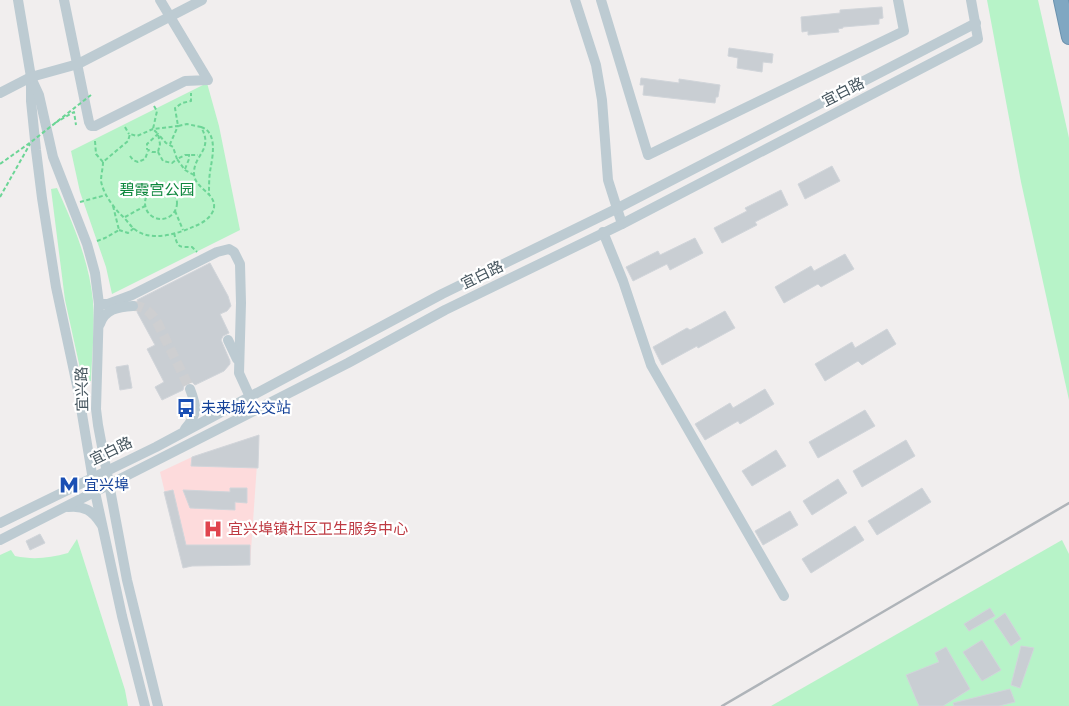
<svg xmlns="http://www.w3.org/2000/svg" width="1069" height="706" font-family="Raleway,'Noto Sans SC',sans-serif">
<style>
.medical{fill:#fddbdc}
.green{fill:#b7f3c8}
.building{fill:#c9ced3;stroke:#d1d5da}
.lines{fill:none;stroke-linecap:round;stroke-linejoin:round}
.minor-tunnel{stroke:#cecfd1;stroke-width:10;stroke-dasharray:10 5;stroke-linecap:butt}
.highway-casing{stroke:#6b92ae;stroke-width:16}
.path{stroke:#6cd596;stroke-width:2;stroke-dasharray:4 2.5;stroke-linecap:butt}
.minor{stroke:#bdcbd2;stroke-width:10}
.highway{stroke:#80a7c2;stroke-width:14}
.rail{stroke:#afb4b9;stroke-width:2.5}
.path-bridge{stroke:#6cd596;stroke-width:2;stroke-dasharray:4 2.5;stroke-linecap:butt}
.labels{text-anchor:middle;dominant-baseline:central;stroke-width:4.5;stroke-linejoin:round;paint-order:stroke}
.street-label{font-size:15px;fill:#44545d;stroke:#fff}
.park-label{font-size:15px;fill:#0d873d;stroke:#fff}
.transit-label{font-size:15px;fill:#164399;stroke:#fff;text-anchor:start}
.health-label{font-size:15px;fill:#be3a42;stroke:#fff;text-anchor:start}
</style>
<rect width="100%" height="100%" fill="#f1eeee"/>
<path class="medical" d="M259,435L250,565L192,566L183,568L160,472L192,457Z"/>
<g class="green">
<path d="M987,0H1038L1069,138V400L1021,182Z"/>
<path d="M207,83L219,126L240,230L112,294L106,267L80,192L71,151Z"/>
<path d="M57,188C73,224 89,260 93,301C95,327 92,354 91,381L83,382L65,300L51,189Z"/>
<path d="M77,539L125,690L128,706H0V555L11,550L15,556C34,560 49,558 68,553Z"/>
<path d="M1062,540L1069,554V706H771Z"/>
</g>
<g class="building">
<path d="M882,7L883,18L879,19V24L843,27V28L838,29L839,32L808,35V31L802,32L801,17L840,13V10Z"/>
<path d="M729,48L773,54L772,63L763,62L762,72L737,68L738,58L728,56Z"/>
<path d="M641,78L679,83V79L720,85L718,97H716L715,103L643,95L644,85H640Z"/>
<path d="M832,166L840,181L805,199L798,184Z"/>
<path d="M781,190L788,205L755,222L757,225L722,243L714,228L747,211L745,208Z"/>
<path d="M695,238L703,253L670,270L667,264L633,281L626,267L658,251L660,255Z"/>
<path d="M845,254L854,269L821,287L818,284L784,303L775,287L811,266L814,271Z"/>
<path d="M210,263L228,296L231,306L227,311L220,314L229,333L223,336L221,340L230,361V364L224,371L195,385L192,382L187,383L184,385L183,390L162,400L155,387L164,382L147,349L155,345L137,312L140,306L137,300Z"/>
<path d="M725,311L735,328L698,348L697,346L662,365L653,347L687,328L690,330Z"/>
<path d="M887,329L896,344L862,365L858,361L825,381L815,364L852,342L855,348Z"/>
<path d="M128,365L132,388L120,390L116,367Z"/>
<path d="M765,389L774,404L740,424L738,421L705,440L695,424L730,403L733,408Z"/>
<path d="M865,410L875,426L818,458L809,442Z"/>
<path d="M259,435L258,468L191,466L192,457Z"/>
<path d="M906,440L915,456L862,487L853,471Z"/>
<path d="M776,450L786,466L752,486L742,471Z"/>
<path d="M838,479L847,493L812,515L803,501Z"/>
<path d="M230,488H247V503L235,502V510L190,508L183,490L230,492Z"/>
<path d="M922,488L931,502L877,535L868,521Z"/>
<path d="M173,490L186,545H250V565L192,566L183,568L164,492Z"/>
<path d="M790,511L798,525L763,545L755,531Z"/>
<path d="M855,526L864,540L811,573L802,559Z"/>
<path d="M40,534L45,543L30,550L26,541Z"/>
<path d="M990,608L995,616L969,631L964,624Z"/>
<path d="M1005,613L1021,639L1011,646L994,621Z"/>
<path d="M982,640L1001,670L982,681L963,652Z"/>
<path d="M1021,646L1034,648L1020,688L1011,685Z"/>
<path d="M946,647L970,689L943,706H919L906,675L939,662L935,653Z"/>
<path d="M1010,689L1015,702L999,706H954L953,703Z"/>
</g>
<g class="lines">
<path class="minor-tunnel" d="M133,306C146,306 151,313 158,324L190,389"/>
<g class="highway-casing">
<path id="highway" d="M1061,0L1069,37"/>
</g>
<g class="path">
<path d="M154,106L157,111L153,129L158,134L160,144L158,152H152L147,149V144L158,134L166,143L173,147L177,159L172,163L163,161L158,152"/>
<path d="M55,123L74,112L76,125"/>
<path d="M125,127L129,134"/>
<path d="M201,127C217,132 213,154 211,166C209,175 209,185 209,194"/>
<path d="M95,141L96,154L103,162L128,141L130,134L137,136L153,129L178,126L170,144"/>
<path d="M130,156L133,160L138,162L145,159L148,151"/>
<path d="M103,162C103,168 101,175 101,181C103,193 112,205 120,214C125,218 129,224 133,228C150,243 177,234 195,226C203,223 212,217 214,208C216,192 194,189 194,173C194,154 214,150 201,127L187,124L178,126L175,108L182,103L191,101V93"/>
<path d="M185,169L189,159V154"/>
<path d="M194,175L185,170L177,159L185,155H198"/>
<circle cx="161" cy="203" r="16"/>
<path d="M80,202L106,195"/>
<path d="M113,206L119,230"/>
<path d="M175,211L183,230"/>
<path d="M125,217L145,206"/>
<path d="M119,230L128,233L134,228"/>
<path d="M174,233C178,248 178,247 192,247L197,252"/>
<path d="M97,241L105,238L119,230"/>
</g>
<g class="minor">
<path d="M18,0L31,77V101L36,150L42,198L56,287L78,390L95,492L122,616L145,706"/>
<path d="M64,0L89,122L91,126H95L185,81L208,80L160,0"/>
<path d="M575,0L596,65L602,100L608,180L622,224"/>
<path d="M601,0L648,155L904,31L898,0"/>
<path d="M33,82L39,95L53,157L87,244L95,273L99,304L96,409L98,425L127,580L158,706"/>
<path d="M0,93L31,77L78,64L202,0"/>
<path d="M603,232L623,281L651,365L784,596"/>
<path d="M99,304H108L132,295L217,252L229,249L234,252L240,264L241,303L239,373L250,397"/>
<path d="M100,324C105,309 118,307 133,306"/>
<path d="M228,340L237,359"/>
<path d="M185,429C198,414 197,407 190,389"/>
<path d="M68,507C84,505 93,511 101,524"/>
<path d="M0,523L156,447L442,294L616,209L976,23"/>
<path d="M0,540L348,363L445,310L622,224L978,39L971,0"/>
</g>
<use href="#highway" class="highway"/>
<path class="rail" d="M722,706L1069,503"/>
<g class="path-bridge">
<path d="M0,164L31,142L91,95"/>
<path d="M0,197L30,144"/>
</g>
</g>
<defs>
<g id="bus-bare" transform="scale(1.5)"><path d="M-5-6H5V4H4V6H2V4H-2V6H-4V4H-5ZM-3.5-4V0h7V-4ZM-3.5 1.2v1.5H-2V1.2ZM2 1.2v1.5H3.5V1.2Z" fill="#1a4fb4" stroke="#fff" stroke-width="2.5" paint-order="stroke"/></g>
<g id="metro-bare" transform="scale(1.5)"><path d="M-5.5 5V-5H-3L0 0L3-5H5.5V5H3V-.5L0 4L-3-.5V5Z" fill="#1a4fb4" stroke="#fff" stroke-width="2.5" paint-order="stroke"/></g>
<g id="hospital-bare" transform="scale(1.5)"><path d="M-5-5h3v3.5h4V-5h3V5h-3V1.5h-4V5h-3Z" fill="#e0444e" stroke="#fff" stroke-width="2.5" paint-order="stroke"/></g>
</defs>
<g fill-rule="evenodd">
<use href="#bus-bare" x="186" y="408"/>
<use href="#metro-bare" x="69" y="485"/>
<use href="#hospital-bare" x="213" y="529"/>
</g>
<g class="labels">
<g class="street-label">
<text transform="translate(843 92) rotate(-27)">宜白路</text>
<text transform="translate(482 275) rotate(-26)">宜白路</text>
<text transform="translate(82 389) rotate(-91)">宜兴路</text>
<text transform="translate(111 451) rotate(-26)">宜白路</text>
</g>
<g class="park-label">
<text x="157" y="190">碧霞宫公园</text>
</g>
<g class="transit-label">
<text x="201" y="408">未来城公交站</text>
<text x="84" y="485">宜兴埠</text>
</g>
<g class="health-label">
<text x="228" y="529">宜兴埠镇社区卫生服务中心</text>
</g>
</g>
</svg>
